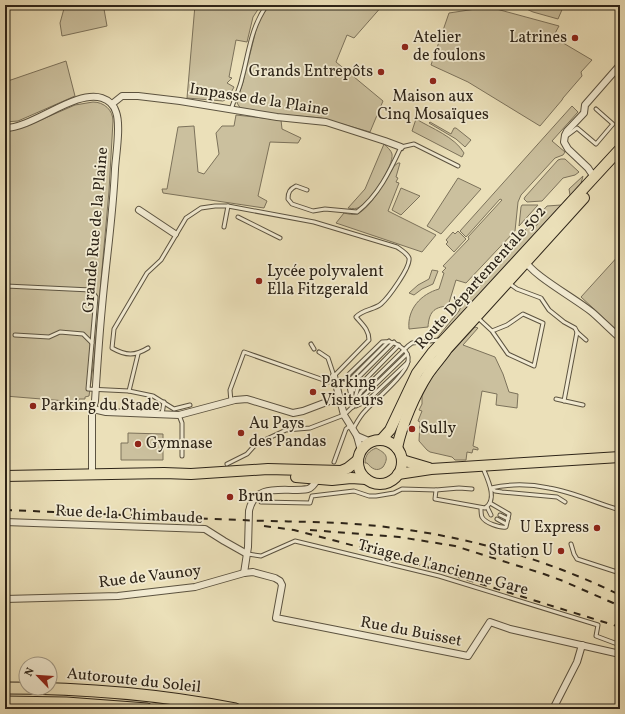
<svg xmlns="http://www.w3.org/2000/svg" width="625" height="714" font-family="Vollkorn,serif">
<style>
.green{fill:#cbc09e;stroke:#7c725b}
.lines{fill:none;stroke-linecap:round;stroke-linejoin:round}
.lane-casing{stroke:#5c5340;stroke-width:5}
.street-casing{stroke:#5c5340;stroke-width:8}
.primary-casing{stroke:#2d2418;stroke-width:12}
.highway-casing{stroke:#2d2418;stroke-width:13}
.lane{stroke:#f2ebd2;stroke-width:3}
.street{stroke:#f2ebd2;stroke-width:6}
.primary{stroke:#ebe0b9;stroke-width:10}
.highway{stroke:#ebe0b9;stroke-width:11}
.rail{stroke:#2d2418;stroke-width:2;stroke-dasharray:7 7;stroke-linecap:butt}
.poi-dot{fill:#8f2418;stroke:#f2ebd2;stroke-width:1.5}
.labels{text-anchor:middle;dominant-baseline:central;stroke-width:3.5;stroke-linejoin:round;paint-order:stroke}
.poi-label{font-size:16px;fill:#2d2418;stroke:#f2ebd2;text-anchor:start}
.street-label{font-size:16px;fill:#2d2418;stroke:#f2ebd2}
</style>
<rect width="100%" height="100%" fill="#ebe0b9"/>
<filter id="stains"><feTurbulence type="fractalNoise" baseFrequency=".005" numOctaves="4"/><feColorMatrix values="0 0 0 0 .2 0 0 0 0 .09 0 0 0 0 .02 0 0 0 .5 -.17"/></filter>
<radialGradient id="worn" r=".72"><stop offset=".6" stop-color="#630" stop-opacity="0"/><stop offset="1" stop-color="#630" stop-opacity=".3"/></radialGradient>
<g class="green">
<path d="M65,5H111L112,8L104,9L107,26L62,36L60,23Z"/>
<path d="M195,5H261L253,17L247,42L236,40L229,77L232,78L227,83L234,87L228,98L223,101L187,98Z"/>
<path d="M269,5H383L354,38L347,35L336,62L383,101L370,132L321,118L276,114L241,109L237,103V100L243,82L256,30L259,20Z"/>
<path d="M509,5H564L558,19L533,12L522,7L521,8Z"/>
<path d="M489,7L559,26L553,37L592,60L581,72L582,76L563,98L562,100L540,126L468,82L431,65L449,13Z"/>
<path d="M66,61L75,96L18,121L5,122V82Z"/>
<path d="M93,102C104,102 113,110 113,121L109,191L94,359L89,396L85,397V399H79L78,402L5,396V130L29,125L75,105Z"/>
<path d="M572,106L578,112L552,141L565,152L563,155L555,158L521,195L518,202L515,231L466,283L456,280L448,306C433,307 429,313 428,327L409,329C407,309 421,294 439,289L444,273L442,272L446,268L443,266L469,239L468,237L502,200L500,199L466,237L460,231Z"/>
<path d="M236,115L281,120L282,129L301,138L298,143L270,142L258,196L267,201L264,208L163,193L162,189H167L178,127L194,126L198,172L204,174L219,154L216,133L222,126H234Z"/>
<path d="M416,119C431,128 455,137 464,153L462,157L412,131Z"/>
<path d="M430,122L451,134L454,128H456L471,140L465,147L464,146L456,139L429,123Z"/>
<path d="M384,144C387,147 391,150 392,154C394,166 371,200 360,207C356,209 353,209 348,208L365,189Z"/>
<path d="M561,159H565L579,172L575,175L563,178L542,201L527,202L524,199L525,197L558,160Z"/>
<path d="M398,163H400L396,177L398,178L396,182L399,183L388,211L436,235L422,252L336,223L344,213C348,214 353,215 357,214C370,209 387,178 394,166Z"/>
<path d="M583,176L580,187L443,336L437,338L459,311L466,295L481,278H487C491,275 492,273 491,268L505,252L508,253L512,251L515,246L513,242L529,226L533,227L537,225L539,221L538,216L547,206L561,205L570,195L569,189Z"/>
<path d="M458,178L481,189L441,234L427,226Z"/>
<path d="M401,188L420,196L401,215L392,210Z"/>
<path d="M522,205H538L519,226L521,207Z"/>
<path d="M458,231L466,239L454,252L446,244L448,242L446,240L453,232L455,234Z"/>
<path d="M620,254V333L581,297Z"/>
<path d="M432,270L438,271L433,284L422,289L414,295L409,293L418,285L429,279Z"/>
<path d="M475,327L478,328L463,345L495,357L503,374L509,392L518,394L517,408L496,405L497,394L482,391L473,446L478,448V450L473,449L472,453L467,452L466,460H455L452,457L430,452L427,450L419,441L420,422L418,421L422,411L419,410L422,404V396L430,380L450,354Z"/>
<path d="M128,433L163,434V460H121V443H128Z"/>
<path d="M376,448C385,453 390,456 383,467C377,472 372,469 367,463H365C365,455 369,451 376,448Z"/>
</g>
<g class="lines">
<g class="lane-casing">
<g id="lane">
<path d="M231,110C234,99 240,89 242,78C249,52 251,27 267,5"/>
<path d="M565,137L577,128L596,144L613,124L596,109"/>
<path d="M307,190L296,186C290,189 288,192 288,199L292,204L313,211L325,209L357,212C378,196 390,171 401,147L414,144L458,166"/>
<path d="M238,217L280,238"/>
<path d="M224,227L228,206"/>
<path d="M510,284L517,289L541,298L549,310L564,322L575,328L577,332L586,340"/>
<path d="M5,287L6,286L91,290L96,297L88,389L129,391L153,396L174,409L190,405"/>
<path d="M478,318L492,331L508,354L534,366L543,323L523,314L507,325L492,331"/>
<path d="M15,335L49,337L60,332L83,334L92,343"/>
<path d="M311,344L314,349"/>
<path d="M148,348C135,356 126,356 112,348L114,329L147,273L161,260L186,218L201,208L215,206H228L314,222L397,247C401,250 407,253 409,258C411,267 388,298 381,304C374,310 363,309 356,317C363,325 369,330 369,340L334,376L328,358L319,352"/>
<path d="M354,390V382L394,342"/>
<path d="M129,391L138,354"/>
<path d="M352,398V378L389,341"/>
<path d="M556,399L583,405"/>
<path d="M564,401L577,332"/>
<path d="M231,402L230,390L244,352L335,384"/>
<path d="M354,402L358,387L399,345"/>
<path d="M354,404L361,392L408,346L412,343L439,340"/>
<path d="M59,406L93,409"/>
<path d="M356,406L367,401L408,362"/>
<path d="M353,407L348,381L349,374L382,342C390,341 396,342 402,348C406,351 409,356 408,361C407,374 375,400 365,411C360,416 357,422 353,429"/>
<path d="M162,414L164,402"/>
<path d="M179,415L182,423V456"/>
<path d="M334,462L346,429L350,426"/>
<path d="M227,464L247,454L256,444L286,430L310,428L344,415L407,354"/>
<path d="M436,490L435,499L485,508C498,500 488,480 483,468"/>
<path d="M261,502L310,503L312,496L354,491L369,496H376L394,493L402,489L436,490L459,488L472,489"/>
<path d="M565,502L557,497L502,492L495,491L491,488C509,484 530,484 549,488C573,492 596,503 620,510"/>
<path d="M487,507L491,515"/>
<path d="M481,508C481,511 481,515 482,517C485,523 500,528 506,527L509,514L490,503"/>
<path d="M500,515L508,519"/>
<path d="M497,519L506,524"/>
<path d="M571,544L574,554L577,559L620,573"/>
<path d="M248,554L261,556L295,541L439,576L598,625L596,636L620,645"/>
</g>
</g>
<g class="street-casing">
<g id="street">
<path d="M112,104L122,96H138L180,101L277,117L326,122L385,141L401,147"/>
<path d="M5,128C33,128 76,89 102,98C108,100 114,105 116,112C121,125 116,154 115,169C113,215 106,261 102,307C99,338 97,370 95,401L92,414V474"/>
<path d="M594,177L588,168L568,149L564,142L565,135L567,131L584,113L585,105L620,65"/>
<path d="M139,210L175,234"/>
<path d="M525,260C530,274 578,300 593,313C602,321 611,330 620,338"/>
<path d="M334,376L344,415L357,436L361,451"/>
<path d="M93,409L106,412L179,415L235,400L247,399L293,413L303,411L340,397"/>
<path d="M357,436L371,442"/>
<path d="M5,522L205,529L224,541L247,554"/>
<path d="M244,573L248,547L249,511C255,481 286,493 308,489C314,487 314,482 319,479"/>
<path d="M5,599L118,596L195,587L244,573L253,572L275,578L280,581L282,585L276,618L468,656L490,622L510,629L620,654"/>
<path d="M555,709L554,707L577,662L582,645"/>
</g>
</g>
<g class="primary-casing">
<g id="primary">
<path d="M381,440L390,430L417,373L432,353L620,149"/>
<circle cx="380" cy="462" r="22"/>
<path d="M397,448C402,424 415,394 428,374C434,365 441,358 447,349L584,198"/>
<path d="M402,460L429,468"/>
<path d="M398,474L431,469L620,457"/>
<path d="M5,476L164,473L191,474L268,469L341,471L348,468L358,460"/>
<path d="M296,477L332,480L351,478L366,479"/>
</g>
</g>
<g class="highway-casing">
<g id="highway">
<path d="M5,688C82,688 159,694 235,709"/>
<path d="M5,702L66,703L147,709"/>
</g>
</g>
<use href="#lane" class="lane"/>
<use href="#street" class="street"/>
<use href="#primary" class="primary"/>
<use href="#highway" class="highway"/>
<g class="rail">
<path d="M5,510C84,513 162,517 241,520C283,522 325,521 367,525C455,533 540,556 620,595"/>
<path d="M264,526L294,530L378,552L620,627"/>
<path d="M310,530L399,537L455,546L544,574L563,581L620,606"/>
</g>
</g>
<g class="poi-dot">
<circle cx="575" cy="38" r="4"/>
<circle cx="405" cy="47" r="4"/>
<circle cx="381" cy="72" r="4"/>
<circle cx="433" cy="81" r="4"/>
<circle cx="259" cy="281" r="4"/>
<circle cx="313" cy="392" r="4"/>
<circle cx="33" cy="406" r="4"/>
<circle cx="412" cy="429" r="4"/>
<circle cx="241" cy="433" r="4"/>
<circle cx="138" cy="444" r="4"/>
<circle cx="230" cy="497" r="4"/>
<circle cx="597" cy="528" r="4"/>
<circle cx="561" cy="551" r="4"/>
</g>
<g class="labels">
<g class="poi-label">
<text x="413" y="38">Atelier<tspan x="413" dy="18">de foulons</tspan></text>
<text x="567" y="38" text-anchor="end">Latrines</text>
<text x="373" y="72" text-anchor="end">Grands Entrepôts</text>
<text x="433" y="97" text-anchor="middle">Maison aux<tspan x="433" dy="18">Cinq Mosaïques</tspan></text>
<text x="267" y="272">Lycée polyvalent<tspan x="267" dy="18">Ella Fitzgerald</tspan></text>
<text x="321" y="383">Parking<tspan x="321" dy="18">Visiteurs</tspan></text>
<text x="41" y="406">Parking du Stade</text>
<text x="249" y="424">Au Pays<tspan x="249" dy="18">des Pandas</tspan></text>
<text x="420" y="429">Sully</text>
<text x="146" y="444">Gymnase</text>
<text x="238" y="497">Brun</text>
<text x="589" y="528" text-anchor="end">U Express</text>
<text x="553" y="551" text-anchor="end">Station U</text>
</g>
<g class="street-label">
<text transform="translate(259 100) rotate(9)">Impasse de la Plaine</text>
<text transform="translate(96 230) rotate(-85)">Grande Rue de la Plaine</text>
<text transform="translate(481 278) rotate(-48)">Route Départementale 502</text>
<text transform="translate(129 515) rotate(3)">Rue de la Chimbaude</text>
<text transform="translate(443 568) rotate(15)">Triage de l'ancienne Gare</text>
<text transform="translate(150 577) rotate(-7)">Rue de Vaunoy</text>
<text transform="translate(411 632) rotate(11)">Rue du Buisset</text>
<text transform="translate(134 681) rotate(6)">Autoroute du Soleil</text>
</g>
</g>
<rect width="625" height="714" fill="none" stroke="#ebe0b9" stroke-width="20"/>
<rect x="6" y="6" width="613" height="702" fill="none" stroke="#2d2418" stroke-width="2"/>
<rect x="10" y="10" width="605" height="694" fill="none" stroke="#2d2418"/>
<g transform="translate(38 676) rotate(295)"><circle r="19" fill="#f2ebd2" stroke="#a39b88"/>
<path d="M0-3L7 15L0 10L-7 15Z" fill="#8f2418"/>
<text y="-6" font-size="11" font-weight="bold" text-anchor="middle" fill="#2d2418">N</text>
</g>
<rect width="100%" height="100%" filter="url(#stains)"/>
<rect width="100%" height="100%" fill="url(#worn)"/>
</svg>
